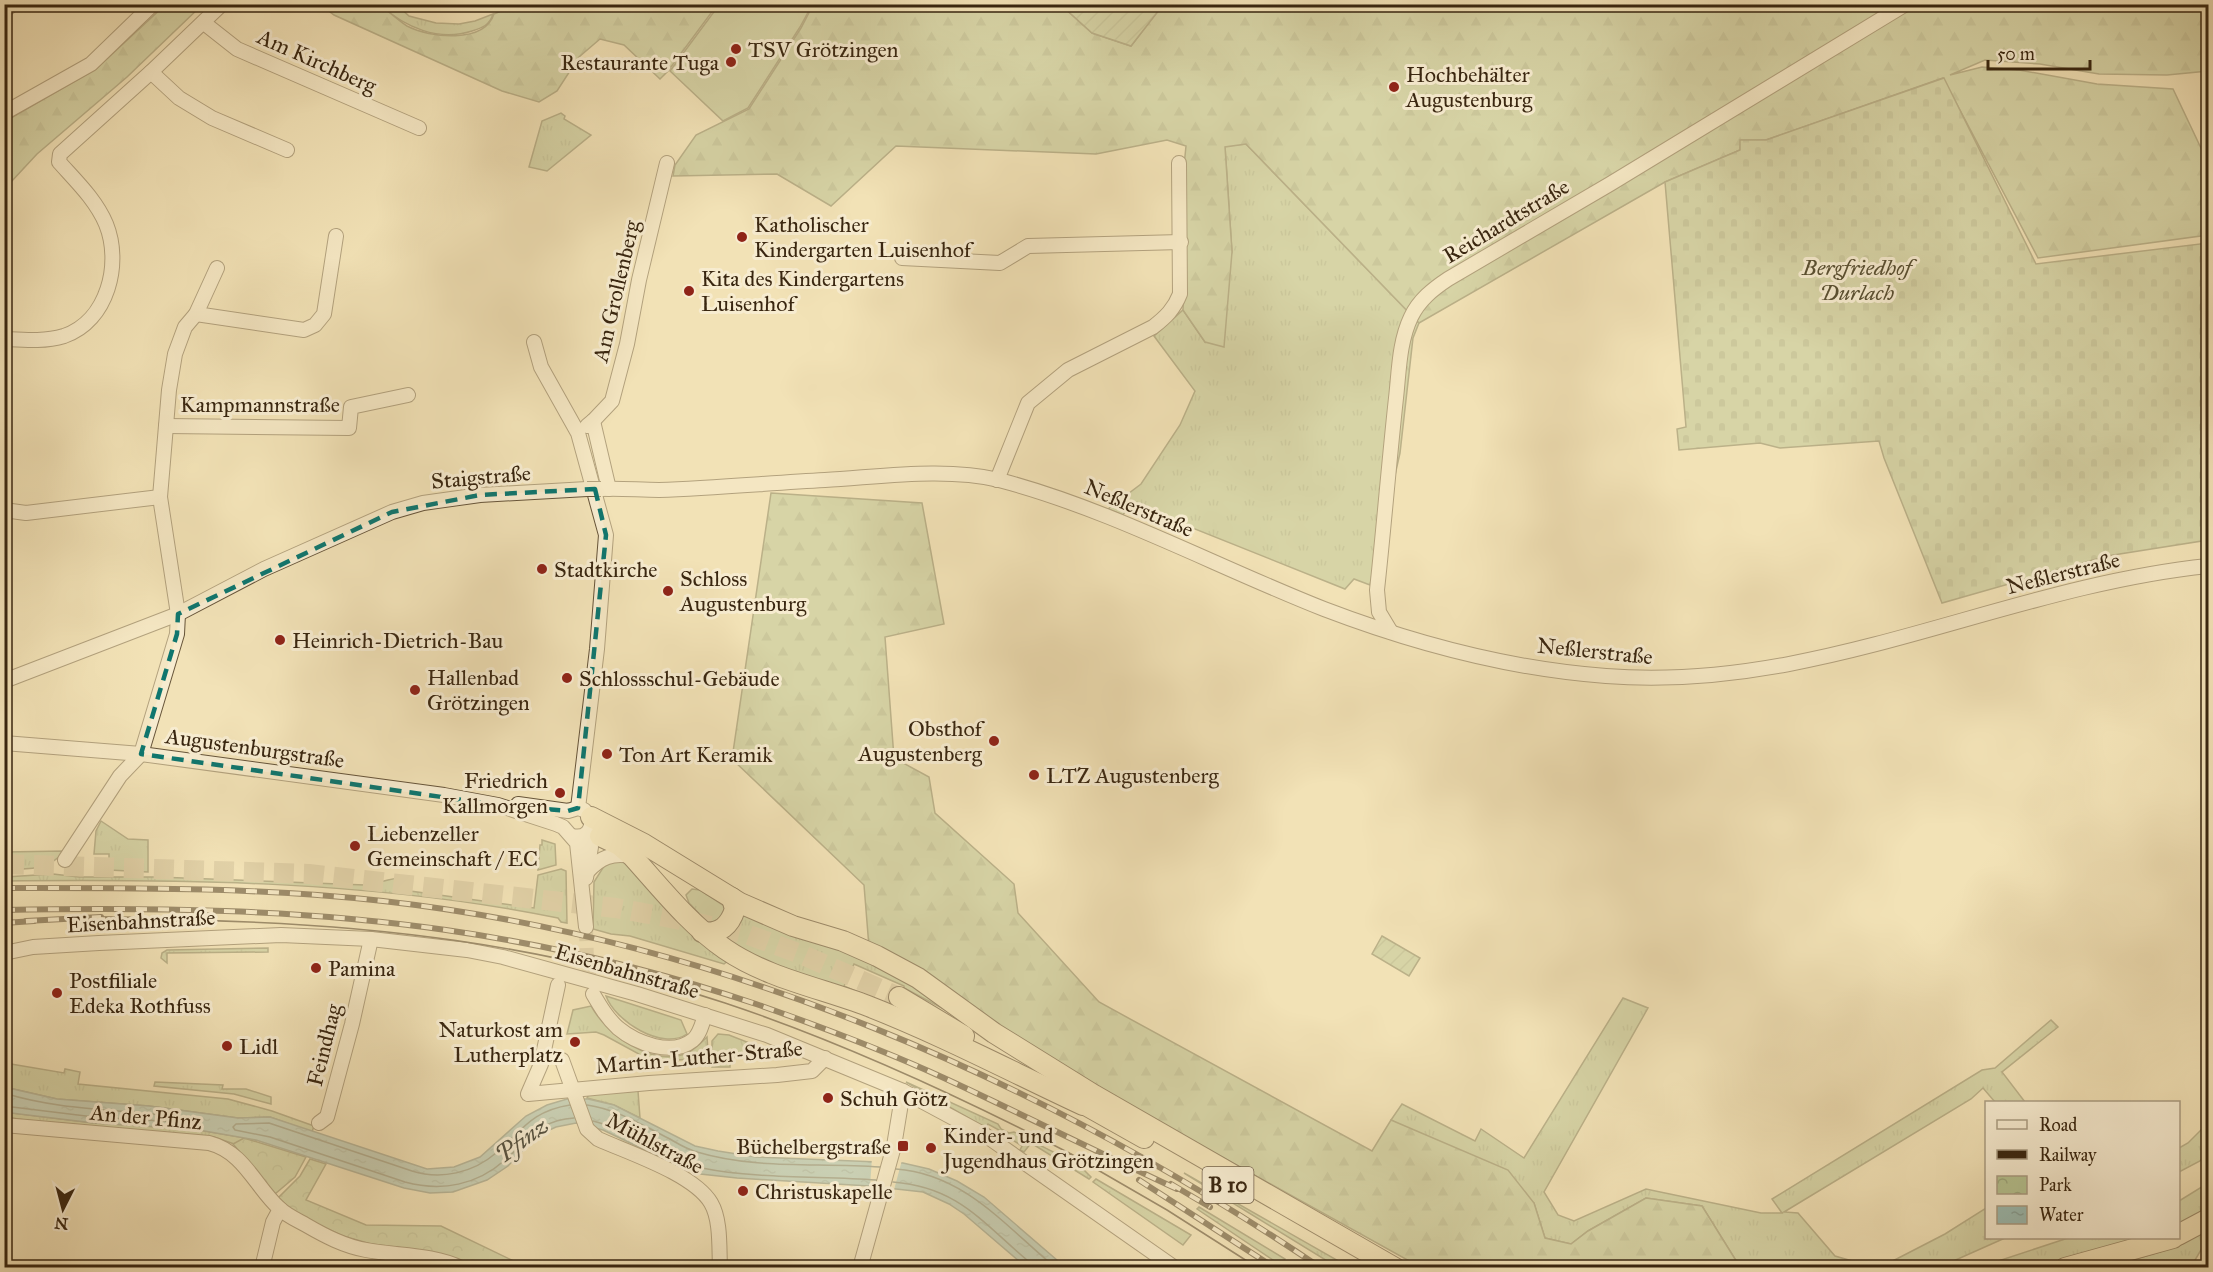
<svg xmlns="http://www.w3.org/2000/svg" width="2213" height="1272" font-family="'IM FELL Great Primer',serif">
<style>
.grass{fill:url(#grass-tufts);stroke:#787551;stroke-width:1.5}
.forest{fill:url(#forest-firs);stroke:#787551;stroke-width:1.5}
.cemetery{fill:url(#cemetery-stones);stroke:#787551;stroke-width:1.5}
.park{fill:url(#park-crowns);stroke:#787551;stroke-width:1.5}
.garden{fill:url(#garden-furrows);stroke:#787551;stroke-width:1.5}
.pitch{fill:#b6c492;stroke:#787551;stroke-width:1.5}
.water{fill:url(#water-ripples);stroke:#748172;stroke-width:1.5}
.pier{fill:#f2e2b7}
.lines{fill:none;stroke-linecap:round;stroke-linejoin:round}
.shore{stroke:#6a7262;stroke-width:1.5}
.minor-tunnel{stroke:#cdbc96;stroke-width:14;stroke-dasharray:14 7;stroke-linecap:butt}
.highway-tunnel{stroke:#cdbc96;stroke-width:20;stroke-dasharray:20 10;stroke-linecap:butt}
.minor-casing{stroke:#67553a;stroke-width:16}
.highway-casing{stroke:#392610;stroke-width:22}
.minor{stroke:#f7ecd0;stroke-width:14}
.highway{stroke:#f2e2b7;stroke-width:20}
.tram{stroke:#392610;stroke-width:1.5}
.rail-casing{stroke:#392610;stroke-width:6}
.rail{stroke:#f7ecd0;stroke-width:4;stroke-dasharray:11;stroke-linecap:butt}
.minor-bridge-casing{stroke:#67553a;stroke-width:16;stroke-linecap:butt}
.minor-bridge{stroke:#f7ecd0;stroke-width:14}
.marked{fill:none;stroke:#0f766e;stroke-width:4.5;stroke-dasharray:12 8;stroke-linejoin:round}
.poi-dot{fill:#8f2418;stroke:#f7ecd0;stroke-width:2}
.labels{text-anchor:middle;dominant-baseline:central;stroke-width:6;stroke-linejoin:round;paint-order:stroke}
.shield{fill:#f7ecd0;stroke:#72614a;stroke-width:1.5}
.shield-label{font-size:21px;font-weight:bold;fill:#392610}
.poi-label{font-size:22px;fill:#392610;stroke:#f7ecd0;text-anchor:start}
.street-label{font-size:22px;fill:#392610;stroke:#f7ecd0}
.park-label{font-size:22px;font-style:italic;fill:#584e30;stroke:#f7ecd0}
.water-label{font-size:24px;font-style:italic;fill:#575341;stroke:#f7ecd0}
</style>
<defs>
<pattern id="grass-tufts" width="24" height="20" patternUnits="userSpaceOnUse" patternTransform="scale(1.5)"><rect width="24" height="20" fill="#b6c492"/><path d="M3 7l-1-3M5 7V3M7 7l1-3M15 17l-1-3M17 17v-4M19 17l1-3" fill="none" stroke="#9da87d"/></pattern>
<pattern id="forest-firs" width="22" height="20" patternUnits="userSpaceOnUse" patternTransform="scale(1.5)"><rect width="22" height="20" fill="#b6c492"/><path d="M5 1l3.5 6h-7zM16 11l3.5 6h-7z" fill="#9da87d"/></pattern>
<pattern id="cemetery-stones" width="16" height="16" patternUnits="userSpaceOnUse" patternTransform="scale(1.5)"><rect width="16" height="16" fill="#b6c492"/><path d="M2 7V4a2 2 0 0 1 4 0v3zM10 15v-3a2 2 0 0 1 4 0v3z" fill="#9da87d"/></pattern>
<pattern id="park-crowns" width="20" height="18" patternUnits="userSpaceOnUse" patternTransform="scale(1.5)"><rect width="20" height="18" fill="#b6c492"/><path d="M2 6a3 3 0 1 1 6 0M12 15a3 3 0 1 1 6 0" fill="none" stroke="#9da87d"/></pattern>
<pattern id="garden-furrows" width="10" height="10" patternUnits="userSpaceOnUse" patternTransform="scale(1.5)"><rect width="10" height="10" fill="#b6c492"/><path d="M-1 1l2-2M0 10L10 0M9 11l2-2" fill="none" stroke="#9da87d"/></pattern>
<pattern id="water-ripples" width="26" height="14" patternUnits="userSpaceOnUse" patternTransform="scale(1.5)"><rect width="26" height="14" fill="#9cbdb3"/><path d="M2 4q2-2 4 0t4 0M15 11q2-2 4 0t4 0" fill="none" stroke="#87a299"/></pattern>
</defs>
<rect width="100%" height="100%" fill="#f2e2b7"/>
<filter id="stains"><feTurbulence type="fractalNoise" baseFrequency=".00333" numOctaves="4"/><feColorMatrix values="0 0 0 0 .2 0 0 0 0 .09 0 0 0 0 .02 0 0 0 .5 -.17"/></filter>
<radialGradient id="worn" r=".72"><stop offset=".6" stop-color="#630" stop-opacity="0"/><stop offset="1" stop-color="#630" stop-opacity=".3"/></radialGradient>
<g class="grass">
<path d="M380,5H397L409,16L436,23L459,24L475,21L493,14C490,25 482,28 472,31C438,42 405,27 380,5Z"/>
<path d="M561,113L565,116L564,119L591,135L547,171L529,167L542,121Z"/>
<path d="M1246,144L1419,323L1413,338L1400,453L1370,585L1354,579L1345,589L1130,503L1123,515L1108,509L1141,484L1180,425L1195,391L1154,336L1183,310L1205,342L1232,252L1225,146Z"/>
<path d="M101,821L128,839L148,840V872L109,870V854H94L96,831Z"/>
<path d="M542,840L555,844L556,865L538,870L540,845H542Z"/>
<path d="M65,851C46,872 30,868 5,870L4,852Z"/>
<path d="M625,860L729,960L724,964L630,936L611,934L593,929L594,882L606,863Z"/>
<path d="M561,869L566,871L567,923L561,922L558,918C376,881 189,879 4,881L5,877L53,874L79,877H157L365,885C379,884 390,877 404,878L403,890L534,908L538,875Z"/>
<path d="M692,889L700,890L724,906L726,915L721,921L707,922L689,903L686,895Z"/>
<path d="M744,912L881,963L959,1017L904,988V986L854,964L844,986L894,1008L767,965L722,938Z"/>
<path d="M268,948V952L167,953V963L161,958L162,953L167,950Z"/>
<path d="M606,996L681,1020L687,1034C662,1051 615,1021 606,996Z"/>
<path d="M1623,998L1648,1008L1544,1192L1558,1215L1574,1221L1646,1189L1761,1213H1782L1772,1199L1982,1070L1995,1068L2051,1020L2058,1027L2002,1072L2025,1102H1995L1983,1088L1971,1099L1784,1212L1798,1213L1835,1256L1873,1267H1740L1702,1206L1646,1198L1588,1231L1571,1244L1545,1238L1534,1203L1391,1120L1402,1104L1475,1141L1481,1129L1524,1158Z"/>
<path d="M591,1006C607,1035 651,1066 685,1054C692,1052 701,1043 707,1037L709,1066H705L704,1058L678,1060V1068H673L672,1060L648,1062L649,1070L644,1071L643,1062L639,1054L604,1035L596,1032L567,1034L573,1010Z"/>
<path d="M718,1034L729,1035L775,1053L730,1057V1067H712V1041Z"/>
<path d="M5,1063L64,1073L65,1069L80,1072L78,1084L228,1099L272,1111L314,1126L312,1132L270,1117L238,1118L149,1106L57,1099L5,1087Z"/>
<path d="M155,1082L223,1085L222,1089H246L271,1097V1104L234,1094L154,1086Z"/>
<path d="M906,1082L998,1124L1001,1129L1009,1133L1014,1132L1079,1165L1091,1177L1089,1179L1031,1143L1024,1152L1020,1150L1022,1146L1003,1134L1000,1136L997,1134L999,1130L988,1124L986,1128Z"/>
<path d="M638,1091L640,1118L614,1105L587,1098L589,1094Z"/>
<path d="M4,1112L94,1123L193,1129L257,1140L251,1145H237L214,1137L25,1120L5,1117Z"/>
<path d="M2208,1123V1152L2200,1161L2179,1172V1148L2188,1143Z"/>
<path d="M1184,1173L1349,1267H1337Z"/>
<path d="M1096,1179L1191,1235L1183,1245L1093,1182Z"/>
<path d="M2208,1183V1209L2179,1227V1201Z"/>
<path d="M1199,1207L1285,1259L1282,1263L1289,1267H1284L1273,1260L1197,1209Z"/>
<path d="M1986,1208V1238H2005L1940,1267H1881L1945,1234Z"/>
<path d="M2208,1230V1238L2191,1267L2124,1266L2126,1262L2166,1250Z"/>
<path d="M2068,1238H2150L2047,1267L1977,1268Z"/>
</g>
<g class="forest">
<path d="M1163,4L2208,5V71L2167,75L2099,74L2040,64L1985,60L1950,75L1982,67L2019,70L2097,84L2173,89L2208,163V235L2038,258L1943,78L1766,140H1741L1740,150L1665,182L1419,323L1246,144L1225,147L1232,252L1224,347L1205,342L1183,310L1185,242L1184,166L1186,146L1167,140L1096,154L896,146L831,206L777,174L673,176L675,165L696,135L749,109L801,28L813,5H1061L1092,33L1131,46Z"/>
<path d="M165,5H202L127,77L37,154L11,182H5L4,122L96,69Z"/>
<path d="M321,5C334,4 367,2 377,4C383,6 400,22 407,26C430,38 484,44 494,14L506,9L508,5H717L668,71L660,79L624,45L600,39L579,57L557,91L539,102L502,91L334,15Z"/>
<path d="M771,493L922,503L944,624L885,637L894,758L929,777L935,813L1014,884L1018,913L1099,1002L1372,1151L1391,1120L1508,1170L1534,1203L1545,1238L1571,1244L1588,1231L1646,1198L1702,1206L1740,1267H1420L1121,1101L869,947L864,885L732,759Z"/>
</g>
<path class="cemetery" d="M1944,78L2036,264L2208,243V540L2107,556L1942,603L1884,458L1879,441L1780,448L1760,443L1679,450L1677,429L1686,427L1665,182L1740,150V140H1766Z"/>
<g class="park">
<path d="M244,1138L306,1157L295,1177L275,1194L233,1144Z"/>
<path d="M310,1159L326,1164L306,1200L366,1225L441,1226L526,1267H474L455,1258L420,1250L371,1244L343,1236L315,1223L292,1210L278,1198L300,1176Z"/>
</g>
<g class="garden">
<path d="M1061,5H1163L1131,46L1092,33Z"/>
<path d="M1382,936L1420,958L1409,976L1372,954Z"/>
</g>
<path class="pitch" d="M719,5H812L800,27L748,108L723,121L670,71Z"/>
<path class="water" d="M4,1087L57,1099L149,1106L238,1118L270,1117L427,1169L454,1167L480,1157L526,1116L547,1105L567,1099H588L614,1105L695,1146L718,1151L756,1157L903,1163L929,1169L957,1181L984,1197L1065,1267H1026L964,1214L949,1204L923,1192L869,1186L737,1178L700,1174L672,1163L603,1130L576,1123L556,1127L545,1132L526,1147L508,1166L487,1180L453,1192L430,1193L404,1188L256,1140L193,1129L94,1123L11,1113L5,1112Z"/>
<path class="pier" d="M872,1157L902,1160L894,1190L870,1188Z"/>
<g class="lines">
<g class="shore">
<path d="M4,1093C61,1111 122,1109 180,1117L183,1120L179,1122L94,1117L4,1106"/>
<path d="M570,1105C531,1111 522,1131 496,1153C473,1173 441,1180 412,1171L269,1123L236,1124L233,1127L235,1130L270,1137L405,1182C442,1192 477,1185 505,1160C529,1140 539,1120 574,1118"/>
<path d="M587,1105C616,1109 642,1125 668,1138C677,1143 686,1149 697,1152C757,1170 818,1162 880,1167"/>
<path d="M593,1121C631,1130 663,1160 702,1168C756,1179 821,1176 876,1180"/>
<path d="M896,1169C965,1174 1006,1227 1056,1268"/>
<path d="M893,1182C957,1187 981,1221 1027,1260L1029,1268"/>
</g>
<path class="minor-tunnel" d="M586,927L587,962L592,992"/>
<path class="highway-tunnel" d="M4,864L309,874L616,908L698,923L749,935L798,953L899,997"/>
<g class="minor-casing">
<g id="minor">
<path d="M4,11L13,4"/>
<path d="M204,23L237,49L419,128"/>
<path d="M151,72L179,98L212,118L287,150"/>
<path d="M4,113L91,64L153,4"/>
<path d="M902,258L1000,263L1028,246L1181,242"/>
<path d="M196,314L304,330L315,325L324,314L336,236"/>
<path d="M4,339C24,340 44,342 64,336C108,321 122,263 106,224C96,200 76,181 59,162L60,154L151,72L222,4"/>
<path d="M534,342L541,367L578,433L606,535L597,649L578,808"/>
<path d="M593,421L612,401L627,344L639,280L667,163"/>
<path d="M166,426L349,428L351,407L408,395"/>
<path d="M587,426L593,421L609,489"/>
<path d="M997,480L1028,403L1068,370L1153,327C1166,317 1174,309 1180,294L1179,163"/>
<path d="M601,489C620,488 640,490 659,490C714,488 770,483 825,480C880,477 945,467 999,480C1110,509 1217,567 1324,609C1413,643 1511,669 1606,676C1817,693 2003,587 2208,566"/>
<path d="M4,510L26,513L160,497"/>
<path d="M1391,632L1379,612L1377,590C1384,526 1389,462 1396,398C1399,372 1399,342 1411,317C1419,300 1433,289 1448,279L1610,184L1906,4"/>
<path d="M4,681L178,614L264,569L392,512L423,503L480,495L587,489"/>
<path d="M4,743L141,754L444,795L498,805L556,824L563,827L577,843L586,927"/>
<path d="M518,804L568,811L578,808L584,810L591,817C593,830 586,839 572,836"/>
<path d="M65,860L120,776L141,754L177,634L178,614L160,497L169,390L175,354L185,327L196,314L217,268"/>
<path d="M588,871C601,857 612,853 631,856"/>
<path d="M586,878L591,847L588,833"/>
<path d="M4,953L33,947L99,943L281,935L371,939L467,950L503,957L637,994L767,1035L903,1091L985,1135L1175,1268"/>
<path d="M558,985L541,1064L528,1094L649,1083L777,1075L812,1071L825,1058"/>
<path d="M593,994C600,1006 607,1018 618,1028C636,1043 672,1057 693,1040C700,1034 702,1024 705,1015"/>
<path d="M562,1060L587,1129L598,1139C629,1153 694,1174 711,1203C721,1220 719,1248 720,1268"/>
<path d="M319,1123L327,1117L352,1024L371,939"/>
<path d="M4,1125L209,1143C244,1152 255,1186 279,1208C286,1215 297,1220 306,1225C325,1236 344,1246 366,1250C397,1256 432,1254 461,1268"/>
<path d="M262,1268L273,1222L280,1209"/>
<path d="M860,1268L894,1146L903,1091"/>
</g>
</g>
<g class="highway-casing">
<g id="highway">
<path d="M591,817L644,844L740,903L793,926L843,941L877,956L918,978L994,1033L1094,1095L1395,1268"/>
<path d="M600,836L619,845L632,856C661,888 689,924 725,949C767,978 821,988 868,1006C942,1035 1012,1072 1083,1105"/>
<path d="M702,932C720,935 730,925 735,909L732,898"/>
<path d="M899,997L964,1036"/>
<path d="M1073,1098L1144,1138"/>
<path d="M2178,1235L2208,1219"/>
<path d="M2065,1268L2173,1238"/>
</g>
</g>
<use href="#minor" class="minor"/>
<use href="#highway" class="highway"/>
<g class="tram">
<path d="M180,920C370,923 544,944 725,1003C845,1043 961,1097 1073,1155"/>
<path d="M1065,1151L1167,1210L1258,1268"/>
</g>
<g class="rail-casing">
<g id="rail">
<path d="M4,888C131,888 257,887 383,901C720,939 1041,1079 1321,1268"/>
<path d="M4,910C151,907 300,909 446,930C550,945 655,970 756,1004C819,1026 883,1050 944,1078C1022,1114 1099,1153 1177,1189"/>
<path d="M94,919L180,920"/>
<path d="M26,921L101,917"/>
<path d="M4,923L34,921"/>
<path d="M1139,1180L1275,1268"/>
<path d="M1171,1184L1210,1207"/>
</g>
</g>
<use href="#rail" class="rail"/>
<g class="minor-bridge-casing">
<path id="minor-bridge" d="M587,489H601"/>
</g>
<use href="#minor-bridge" class="minor-bridge"/>
</g>
<path d="M0 0H2213V1272H0ZM595,489L606,535L578,808L568,811L498,805L141,754L177,634L178,614L392,512L480,495Z" fill="#f2e2b7" fill-opacity=".55" fill-rule="evenodd"/>
<path class="marked" d="M595,489L606,535L578,808L568,811L498,805L141,754L177,634L178,614L392,512L480,495Z"/>
<g class="poi-dot">
<circle cx="736" cy="49" r="6"/>
<circle cx="731" cy="62" r="6"/>
<circle cx="1394" cy="87" r="6"/>
<circle cx="742" cy="237" r="6"/>
<circle cx="689" cy="291" r="6"/>
<circle cx="542" cy="569" r="6"/>
<circle cx="668" cy="591" r="6"/>
<circle cx="280" cy="640" r="6"/>
<circle cx="567" cy="678" r="6"/>
<circle cx="415" cy="690" r="6"/>
<circle cx="994" cy="741" r="6"/>
<circle cx="607" cy="754" r="6"/>
<circle cx="1034" cy="775" r="6"/>
<circle cx="560" cy="793" r="6"/>
<circle cx="355" cy="846" r="6"/>
<circle cx="316" cy="968" r="6"/>
<circle cx="57" cy="993" r="6"/>
<circle cx="575" cy="1042" r="6"/>
<circle cx="227" cy="1046" r="6"/>
<circle cx="828" cy="1098" r="6"/>
<rect x="897" y="1140" width="12" height="12" rx="3"/>
<circle cx="931" cy="1148" r="6"/>
<circle cx="743" cy="1191" r="6"/>
</g>
<g class="labels">
<rect class="shield" x="1202.5" y="1167" width="51" height="36" rx="4.5"/>
<g class="shield-label">
<text x="1228" y="1185">B 10</text>
</g>
<g class="poi-label">
<text x="748" y="49">TSV Grötzingen</text>
<text x="719" y="62" text-anchor="end">Restaurante Tuga</text>
<text x="1406" y="74">Hochbehälter<tspan x="1406" dy="25">Augustenburg</tspan></text>
<text x="754" y="224">Katholischer<tspan x="754" dy="25">Kindergarten Luisenhof</tspan></text>
<text x="701" y="278">Kita des Kindergartens<tspan x="701" dy="25">Luisenhof</tspan></text>
<text x="554" y="569">Stadtkirche</text>
<text x="680" y="578">Schloss<tspan x="680" dy="25">Augustenburg</tspan></text>
<text x="292" y="640">Heinrich-Dietrich-Bau</text>
<text x="427" y="677">Hallenbad<tspan x="427" dy="25">Grötzingen</tspan></text>
<text x="579" y="678">Schlossschul-Gebäude</text>
<text x="982" y="728" text-anchor="end">Obsthof<tspan x="982" dy="25">Augustenberg</tspan></text>
<text x="619" y="754">Ton Art Keramik</text>
<text x="1046" y="775">LTZ Augustenberg</text>
<text x="548" y="780" text-anchor="end">Friedrich<tspan x="548" dy="25">Kallmorgen</tspan></text>
<text x="367" y="833">Liebenzeller<tspan x="367" dy="25">Gemeinschaft / EC</tspan></text>
<text x="328" y="968">Pamina</text>
<text x="69" y="980">Postfiliale<tspan x="69" dy="25">Edeka Rothfuss</tspan></text>
<text x="563" y="1029" text-anchor="end">Naturkost am<tspan x="563" dy="25">Lutherplatz</tspan></text>
<text x="239" y="1046">Lidl</text>
<text x="840" y="1098">Schuh Götz</text>
<text x="943" y="1135">Kinder- und<tspan x="943" dy="25">Jugendhaus Grötzingen</tspan></text>
<text x="891" y="1146" text-anchor="end">Büchelbergstraße</text>
<text x="755" y="1191">Christuskapelle</text>
</g>
<g class="street-label">
<text transform="translate(317 61) rotate(24)">Am Kirchberg</text>
<text transform="translate(1506 221) rotate(-31)">Reichardtstraße</text>
<text transform="translate(616 291) rotate(-77)">Am Grollenberg</text>
<text x="260" y="404">Kampmannstraße</text>
<text transform="translate(481 477) rotate(-5)">Staigstraße</text>
<text transform="translate(1139 508) rotate(23)">Neßlerstraße</text>
<text transform="translate(2063 573) rotate(-14)">Neßlerstraße</text>
<text transform="translate(1595 651) rotate(6)">Neßlerstraße</text>
<text transform="translate(255 748) rotate(8)">Augustenburgstraße</text>
<text transform="translate(141 921) rotate(-3)">Eisenbahnstraße</text>
<text transform="translate(627 971) rotate(16)">Eisenbahnstraße</text>
<text transform="translate(324 1045) rotate(-76)">Feindhag</text>
<text transform="translate(699 1057) rotate(-5)">Martin-Luther-Straße</text>
<text transform="translate(146 1117) rotate(5)">An der Pfinz</text>
<text transform="translate(655 1143) rotate(28)">Mühlstraße</text>
</g>
<g class="park-label">
<text x="1857" y="267">Bergfriedhof<tspan x="1857" dy="25">Durlach</tspan></text>
</g>
<g class="water-label">
<text transform="translate(522 1140) rotate(-36)">Pfinz</text>
</g>
</g>
<rect width="2213" height="1272" fill="none" stroke="#f2e2b7" stroke-width="24"/>
<rect x="6" y="6" width="2201" height="1260" fill="none" stroke="#392610" stroke-width="3"/>
<rect x="12" y="12" width="2189" height="1248" fill="none" stroke="#392610" stroke-width="1.5"/>
<rect x="1985" y="1101" width="195" height="138" fill="#f7ecd0" stroke="#ab9d83" stroke-width="1.5"/>
<rect x="1997" y="1120" width="30" height="9" fill="#f7ecd0" stroke="#ab9d83" stroke-width="1.5"/>
<text x="2039" y="1131" font-size="18" fill="#392610">Road</text>
<rect x="1997" y="1150" width="30" height="9" fill="#392610" stroke="#ab9d83" stroke-width="1.5"/>
<text x="2039" y="1161" font-size="18" fill="#392610">Railway</text>
<rect x="1997" y="1176" width="30" height="18" fill="url(#park-crowns)" stroke="#ab9d83" stroke-width="1.5"/>
<text x="2039" y="1191" font-size="18" fill="#392610">Park</text>
<rect x="1997" y="1206" width="30" height="18" fill="url(#water-ripples)" stroke="#ab9d83" stroke-width="1.5"/>
<text x="2039" y="1221" font-size="18" fill="#392610">Water</text>
<g transform="translate(63 1209) rotate(186)" stroke="#f7ecd0" stroke-width="4.5" paint-order="stroke">
<path d="M0-4.5L10 22L0 15L-10 22Z" fill="#392610"/>
<text y="-9" font-size="16" font-weight="bold" text-anchor="middle" fill="#392610">N</text>
</g>
<path d="M1988 60v9h102v-9" fill="none" stroke="#392610" stroke-width="3"/>
<text x="1997" y="60" font-size="18" fill="#392610" stroke="#f7ecd0" stroke-width="4.5" paint-order="stroke">50 m</text>
<rect width="100%" height="100%" filter="url(#stains)"/>
<rect width="100%" height="100%" fill="url(#worn)"/>
</svg>
